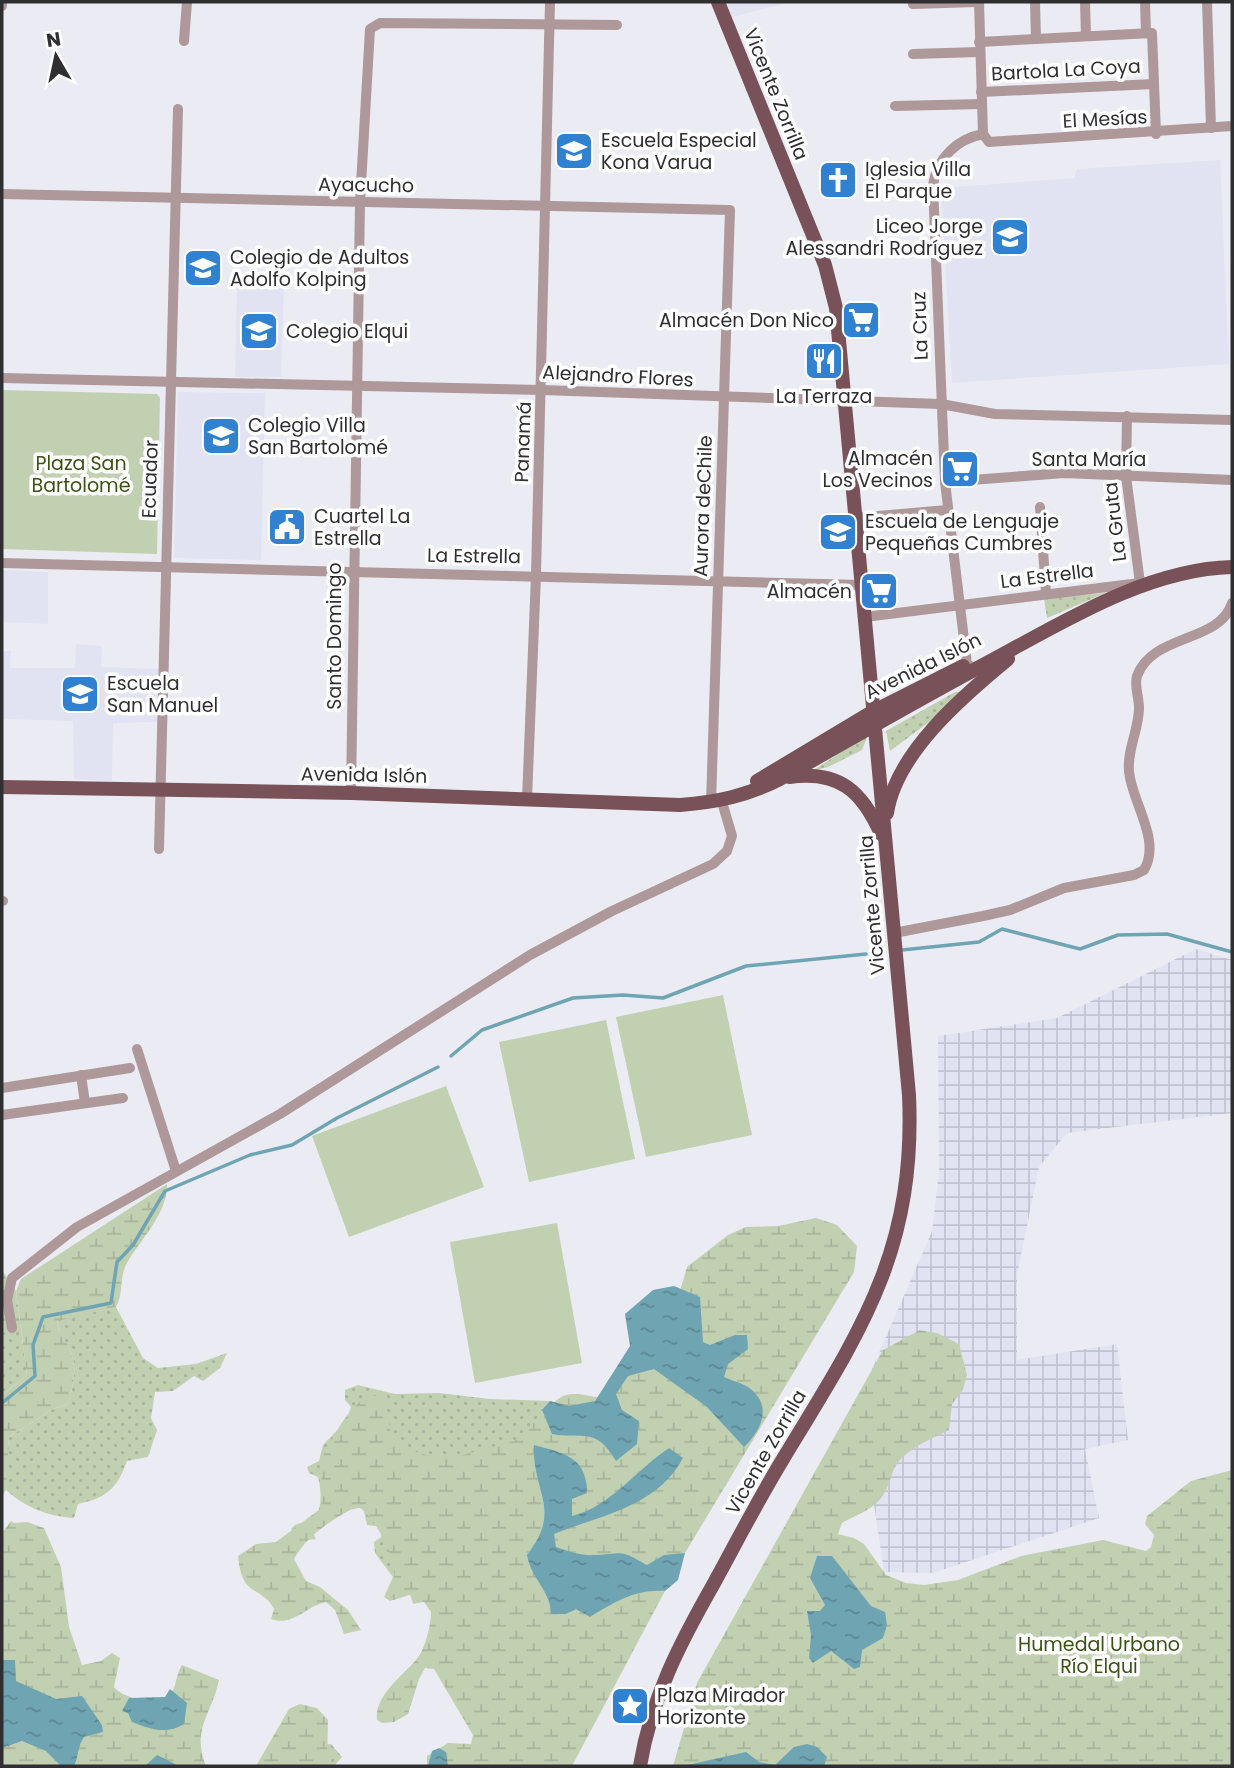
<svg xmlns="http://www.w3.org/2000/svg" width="1234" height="1768" font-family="Poppins,sans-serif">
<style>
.built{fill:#e1e3f2}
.industrial{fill:url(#industrial-grid)}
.grass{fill:url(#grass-dots)}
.wetland{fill:url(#wetland-marsh)}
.park{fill:#c2d0b2}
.water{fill:url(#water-ripples)}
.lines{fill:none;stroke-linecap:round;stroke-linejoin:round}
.stream{stroke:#6fa5b3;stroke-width:3.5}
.minor{stroke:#ae989a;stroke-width:10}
.major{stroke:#785258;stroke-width:14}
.labels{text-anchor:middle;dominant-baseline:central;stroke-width:7;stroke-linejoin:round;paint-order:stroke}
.street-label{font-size:19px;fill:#2f2f32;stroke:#fff}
.poi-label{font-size:19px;fill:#2f2f32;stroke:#fff;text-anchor:start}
.park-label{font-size:19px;fill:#3b5216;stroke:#fff}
</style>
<defs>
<pattern id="industrial-grid" width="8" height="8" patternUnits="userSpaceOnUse" patternTransform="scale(1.75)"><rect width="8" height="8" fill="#e1e3f2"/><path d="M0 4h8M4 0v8" fill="none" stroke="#c1c3d0"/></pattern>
<pattern id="grass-dots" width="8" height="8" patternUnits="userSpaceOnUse" patternTransform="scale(1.75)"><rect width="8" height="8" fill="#c2d0b2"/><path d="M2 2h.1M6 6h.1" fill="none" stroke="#a7b39a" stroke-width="1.8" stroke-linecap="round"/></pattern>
<pattern id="wetland-marsh" width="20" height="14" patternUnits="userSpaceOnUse" patternTransform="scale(1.75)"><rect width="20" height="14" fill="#c2d0b2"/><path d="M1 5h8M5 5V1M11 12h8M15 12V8" fill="none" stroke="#a7b39a"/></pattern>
<pattern id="water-ripples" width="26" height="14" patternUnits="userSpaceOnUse" patternTransform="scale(1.75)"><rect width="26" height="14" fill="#6fa5b3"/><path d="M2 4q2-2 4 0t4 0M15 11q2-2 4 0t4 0" fill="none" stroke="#5c8792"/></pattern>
</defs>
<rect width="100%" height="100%" fill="#ebecf3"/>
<g class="built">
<path d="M722,2H790L729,18Z"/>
<path d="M1220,160L1229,364L952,383L941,188L1074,178L1077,169Z"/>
<path d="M237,285H284L281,377H235Z"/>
<path d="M178,392L265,393L261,560L174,558Z"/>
<path d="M2,570L48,572V624L2,622Z"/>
<path d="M76,644L102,646L101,667L160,669L158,722L113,723L112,781L74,779L73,721L2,719V651H11L10,668H75Z"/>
</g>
<path class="industrial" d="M1196,949L1232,960V1113L1067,1133L1039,1167L1017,1275V1360L1117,1344L1128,1440L1085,1449L1099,1518L933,1573L884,1572L874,1504L870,1374L932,1231L939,1171L938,1036L1057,1018Z"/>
<g class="grass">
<path d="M1106,593L1047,618L1044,598Z"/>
<path d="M955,692H964L951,706L890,751L886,731Z"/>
<path d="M868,735L862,750L828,767L812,771Z"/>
<path d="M2,1270L16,1291L27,1375L2,1395Z"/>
<path d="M116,1307L143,1358L158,1368L196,1364L227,1353L220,1368L203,1381L194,1376L173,1391L155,1392L151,1418L157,1430L148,1457L127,1461C117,1489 106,1498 78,1504L74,1518C46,1516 24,1507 4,1488L9,1437L53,1409L68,1404C73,1387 78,1368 70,1350C65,1338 59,1336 57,1320Z"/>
<path d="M358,1385L395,1394L439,1393L490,1399L550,1401L517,1449L438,1599L413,1604L410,1593L390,1601L384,1597L393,1577L375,1553L374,1542L381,1537L383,1527L367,1525L363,1507L344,1511L311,1529L316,1539L299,1541L291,1529C298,1521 302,1524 311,1520C324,1513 321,1488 318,1477L309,1473L307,1467L319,1461L323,1445L346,1421L351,1407L345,1400V1390Z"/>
<path d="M331,1744L342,1757L334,1766H318L315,1745Z"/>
</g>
<g class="wetland">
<path d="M167,1184C168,1213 141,1239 127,1263C119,1277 124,1293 116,1307L57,1321C59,1336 66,1338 70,1350C78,1368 73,1387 68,1404L53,1409L9,1437L6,1490L2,1497V1395L27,1375L16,1291L21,1279Z"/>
<path d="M816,1218L837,1225L857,1246L854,1272L685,1553L680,1554L661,1591H665L572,1766H427V1756L448,1743L471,1744L473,1735L434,1669L425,1668L419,1679L408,1714L394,1722L382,1723L377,1720C374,1694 406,1674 419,1656C426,1645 431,1624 431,1612L424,1602L409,1595L394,1600L386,1598C386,1589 392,1586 394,1578C398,1559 373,1514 357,1506C331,1521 309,1533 294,1559L306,1581L320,1587L348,1610L361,1630L344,1634L335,1610L326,1602C306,1606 293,1627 271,1619L274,1609C261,1585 242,1599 238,1556L256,1544L276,1542L320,1509L324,1494L319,1462C335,1438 352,1389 385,1396L391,1436L402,1448L444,1460L517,1440L527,1433L542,1410L544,1415C563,1386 576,1394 606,1399L676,1305L687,1267L728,1235L746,1227L778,1226Z"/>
<path d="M920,1330L937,1333L959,1344L967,1375L963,1390L952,1404L949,1430C933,1438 915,1445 902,1458C891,1468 892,1479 885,1492C876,1509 858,1514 842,1523L838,1534L854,1538L864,1544L886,1575L906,1583L924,1585L958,1580L1021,1556L1103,1540L1146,1551L1151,1547L1154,1535L1145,1524L1147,1516L1191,1481L1232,1470V1766H673L697,1683L883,1350Z"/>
<path d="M11,1521L14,1523L27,1522L44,1528L61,1567L69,1627L82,1665L101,1661L112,1653L120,1658L114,1687C123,1699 162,1708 172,1692C177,1684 176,1674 182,1665L219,1680C212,1715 191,1728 206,1766H2V1533Z"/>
<path d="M300,1704L317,1708L328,1720L327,1766H256L289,1709Z"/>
</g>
<g class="park">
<path d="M2,390L157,394L160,398L157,554L2,549Z"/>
<path d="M723,995L752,1135L646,1157L616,1017Z"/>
<path d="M606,1020L635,1159L529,1182L499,1042Z"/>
<path d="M446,1086L484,1187L349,1237L312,1136Z"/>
<path d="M557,1223L582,1363L475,1383L450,1242Z"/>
</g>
<g class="water">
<path d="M674,1286L700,1297L703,1342L710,1345L735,1335H747L748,1349L728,1364L724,1377C733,1381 747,1384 754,1392C772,1410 759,1433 744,1447L707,1407L654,1369L628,1376L616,1394L622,1410L639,1421L637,1444L616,1461C595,1426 585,1440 552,1434L542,1410L550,1401L569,1406L595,1401L630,1346L625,1314L653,1290Z"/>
<path d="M534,1445C564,1453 587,1457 587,1493L572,1499V1516C610,1507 637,1469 669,1448L683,1458C657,1507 601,1515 554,1534L556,1547C568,1551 581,1556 594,1555C624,1554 618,1548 647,1565L664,1555L685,1553L678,1580L665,1591C635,1589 615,1602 590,1617L576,1609L566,1614H551C551,1591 531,1579 527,1555C563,1509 532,1493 534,1445Z"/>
<path d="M817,1556H832L871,1606L885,1612L887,1625L883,1638L862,1650L860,1667L854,1669L831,1651L813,1663L809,1658L811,1635L807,1611H820L825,1605L810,1578Z"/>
<path d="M2,1660H15L16,1681L56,1699L82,1696L102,1725L103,1732L84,1737C77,1747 79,1756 74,1766H61L46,1751L22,1741L2,1748Z"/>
<path d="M170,1689L187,1703L184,1724C167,1735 149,1729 132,1722L128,1713L122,1711L129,1698L165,1697Z"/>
<path d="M807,1744L817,1747L827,1757L824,1766H683L746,1752L759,1762L775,1765L794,1747Z"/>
<path d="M439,1748L446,1752L448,1766H428L432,1751Z"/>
<path d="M157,1755L179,1766H145Z"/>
</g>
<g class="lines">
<g class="stream">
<path d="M902,950L979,942L1002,929L1080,949L1118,935L1167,934L1232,952"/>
<path d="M451,1056L482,1030L573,998L623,995L663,998L746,966L866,954"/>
<path d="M2,1403L35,1376L33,1345L43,1317L111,1303L117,1262L133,1245L165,1191L250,1155L292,1145L337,1118L438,1067"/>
</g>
<g class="minor">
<path d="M979,2L983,134"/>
<path d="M1035,2L1036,39"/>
<path d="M1085,2L1086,36"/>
<path d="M1145,2L1146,33"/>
<path d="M1207,2L1211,128"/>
<path d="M913,4L977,2"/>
<path d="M2,6V2"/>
<path d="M184,41L187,2"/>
<path d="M979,42L1152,33L1156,134"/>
<path d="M913,54L979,52"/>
<path d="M981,92L1154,84"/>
<path d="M895,106L982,104"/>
<path d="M983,134L989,142L1232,126"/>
<path d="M2,194L730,210L711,803"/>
<path d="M2,378L542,390L941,404L995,414L1232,420"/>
<path d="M1127,416L1126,476L1140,583"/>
<path d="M945,482L1064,473L1232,480"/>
<path d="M1040,507L1046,593"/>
<path d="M855,518L947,510"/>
<path d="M2,563L862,585"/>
<path d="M865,617L1140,583"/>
<path d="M975,669L967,664L945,482L933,185C937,158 957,139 983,134"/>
<path d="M351,793L360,202L370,29L380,23L617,25"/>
<path d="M527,799L536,575L550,2"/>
<path d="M159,849L178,109"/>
<path d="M2,901H3"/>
<path d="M894,933L983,916L1010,910L1064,888L1134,875L1144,870C1162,840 1131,801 1129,771C1127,750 1139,729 1139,708C1139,697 1134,686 1137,676C1153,633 1220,643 1232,603"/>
<path d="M137,1049L176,1171"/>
<path d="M81,1075L85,1103"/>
<path d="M2,1088L130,1068"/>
<path d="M2,1115L123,1098"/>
<path d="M12,1328L7,1300L12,1278L77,1227L280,1114L530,955L612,911L713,864L727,851L732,836L722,802"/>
</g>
<g class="major">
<path d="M789,777C839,770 862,791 881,834"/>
<path d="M757,781L872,712L963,666"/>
<path d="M2,787L351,793L680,805C717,802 747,796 780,779C848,740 916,701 985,664C1060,624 1146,569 1232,567"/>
<path d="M887,813C896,753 963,696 1008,659"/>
<path d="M640,1766C651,1699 680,1643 713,1585C736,1543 758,1500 783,1459C860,1332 916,1252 909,1095L836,308L825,265L718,2"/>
</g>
</g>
<defs>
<g id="school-square" transform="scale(2.0125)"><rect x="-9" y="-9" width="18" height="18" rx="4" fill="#3082d1" stroke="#fff"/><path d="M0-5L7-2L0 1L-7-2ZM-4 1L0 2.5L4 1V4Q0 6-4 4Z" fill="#fff"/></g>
<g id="church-square" transform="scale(2.0125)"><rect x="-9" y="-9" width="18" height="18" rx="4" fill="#3082d1" stroke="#fff"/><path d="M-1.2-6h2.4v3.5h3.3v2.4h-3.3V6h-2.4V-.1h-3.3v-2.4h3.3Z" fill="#fff"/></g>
<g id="supermarket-square" transform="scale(2.0125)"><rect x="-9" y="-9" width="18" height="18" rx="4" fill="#3082d1" stroke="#fff"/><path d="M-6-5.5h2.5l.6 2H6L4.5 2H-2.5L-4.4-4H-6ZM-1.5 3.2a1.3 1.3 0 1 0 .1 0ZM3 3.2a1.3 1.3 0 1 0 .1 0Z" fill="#fff"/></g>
<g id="restaurant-square" transform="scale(2.0125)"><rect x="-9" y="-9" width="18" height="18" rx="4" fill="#3082d1" stroke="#fff"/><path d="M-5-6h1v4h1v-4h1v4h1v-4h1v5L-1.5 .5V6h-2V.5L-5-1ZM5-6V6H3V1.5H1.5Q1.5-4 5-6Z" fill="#fff"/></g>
<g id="civic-square" transform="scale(2.0125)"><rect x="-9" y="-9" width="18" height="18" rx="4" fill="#3082d1" stroke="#fff"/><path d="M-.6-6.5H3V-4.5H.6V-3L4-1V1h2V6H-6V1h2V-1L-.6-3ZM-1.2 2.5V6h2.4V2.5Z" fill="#fff"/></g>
<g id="sight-square" transform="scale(2.0125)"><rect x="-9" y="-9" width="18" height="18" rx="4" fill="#3082d1" stroke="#fff"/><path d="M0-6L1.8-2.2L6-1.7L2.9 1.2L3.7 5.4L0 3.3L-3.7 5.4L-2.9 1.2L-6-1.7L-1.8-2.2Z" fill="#fff"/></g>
</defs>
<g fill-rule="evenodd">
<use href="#school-square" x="574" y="151"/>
<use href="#church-square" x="838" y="180"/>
<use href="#school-square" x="1010" y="237"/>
<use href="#school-square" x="203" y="268"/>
<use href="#supermarket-square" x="861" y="320"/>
<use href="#school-square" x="259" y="331"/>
<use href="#restaurant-square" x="824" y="361"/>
<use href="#school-square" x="221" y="436"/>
<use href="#supermarket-square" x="960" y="469"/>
<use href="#civic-square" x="287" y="527"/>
<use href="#school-square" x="838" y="532"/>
<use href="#supermarket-square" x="879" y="591"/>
<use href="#school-square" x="80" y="694"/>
<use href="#sight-square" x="630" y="1706"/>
</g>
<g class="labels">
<g class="street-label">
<text transform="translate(1066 70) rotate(-3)">Bartola La Coya</text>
<text transform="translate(776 94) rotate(68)">Vicente Zorrilla</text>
<text transform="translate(1105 119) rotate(-3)">El Mesías</text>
<text transform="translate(366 185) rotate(1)">Ayacucho</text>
<text transform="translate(920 326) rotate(-92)">La Cruz</text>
<text transform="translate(618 376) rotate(3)">Alejandro Flores</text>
<text transform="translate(523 442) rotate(-88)">Panamá</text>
<text x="1089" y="459">Santa María</text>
<text transform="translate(150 479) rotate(-88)">Ecuador</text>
<text transform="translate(703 506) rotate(-88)">Aurora deChile</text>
<text transform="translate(1115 522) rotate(-97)">La Gruta</text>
<text transform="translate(474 556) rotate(1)">La Estrella</text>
<text transform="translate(1047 576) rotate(-7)">La Estrella</text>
<text transform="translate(334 636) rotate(-90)">Santo Domingo</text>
<text transform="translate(923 666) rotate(-26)">Avenida Islón</text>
<text transform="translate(364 775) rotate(1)">Avenida Islón</text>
<text transform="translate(872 905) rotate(-95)">Vicente Zorrilla</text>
<text transform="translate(766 1452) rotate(-60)">Vicente Zorrilla</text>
</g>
<g class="poi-label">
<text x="601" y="140">Escuela Especial<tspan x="601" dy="22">Kona Varua</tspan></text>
<text x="865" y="169">Iglesia Villa<tspan x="865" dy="22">El Parque</tspan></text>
<text x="983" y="226" text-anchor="end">Liceo Jorge<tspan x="983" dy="22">Alessandri Rodríguez</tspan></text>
<text x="230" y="257">Colegio de Adultos<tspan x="230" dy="22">Adolfo Kolping</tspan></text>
<text x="834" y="320" text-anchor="end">Almacén Don Nico</text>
<text x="286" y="331">Colegio Elqui</text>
<text x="824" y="396" text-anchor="middle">La Terraza</text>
<text x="248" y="425">Colegio Villa<tspan x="248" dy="22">San Bartolomé</tspan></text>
<text x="933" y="458" text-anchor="end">Almacén<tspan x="933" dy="22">Los Vecinos</tspan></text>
<text x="314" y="516">Cuartel La<tspan x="314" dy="22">Estrella</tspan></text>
<text x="865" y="521">Escuela de Lenguaje<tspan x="865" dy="22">Pequeñas Cumbres</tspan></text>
<text x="852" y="591" text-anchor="end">Almacén</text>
<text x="107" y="683">Escuela<tspan x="107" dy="22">San Manuel</tspan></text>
<text x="657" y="1695">Plaza Mirador<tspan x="657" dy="22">Horizonte</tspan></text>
</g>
<g class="park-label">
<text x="81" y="463">Plaza San<tspan x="81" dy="22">Bartolomé</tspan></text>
<text x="1099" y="1644">Humedal Urbano<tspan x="1099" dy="22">Río Elqui</tspan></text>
</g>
</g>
<rect width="1234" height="1768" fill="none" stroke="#2f2f32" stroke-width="7"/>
<g transform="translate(56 56) rotate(351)" stroke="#ffffff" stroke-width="5" paint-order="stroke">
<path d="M0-5L12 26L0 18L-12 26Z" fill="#2f2f32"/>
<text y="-10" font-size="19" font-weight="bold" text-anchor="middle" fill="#2f2f32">N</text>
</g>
</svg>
